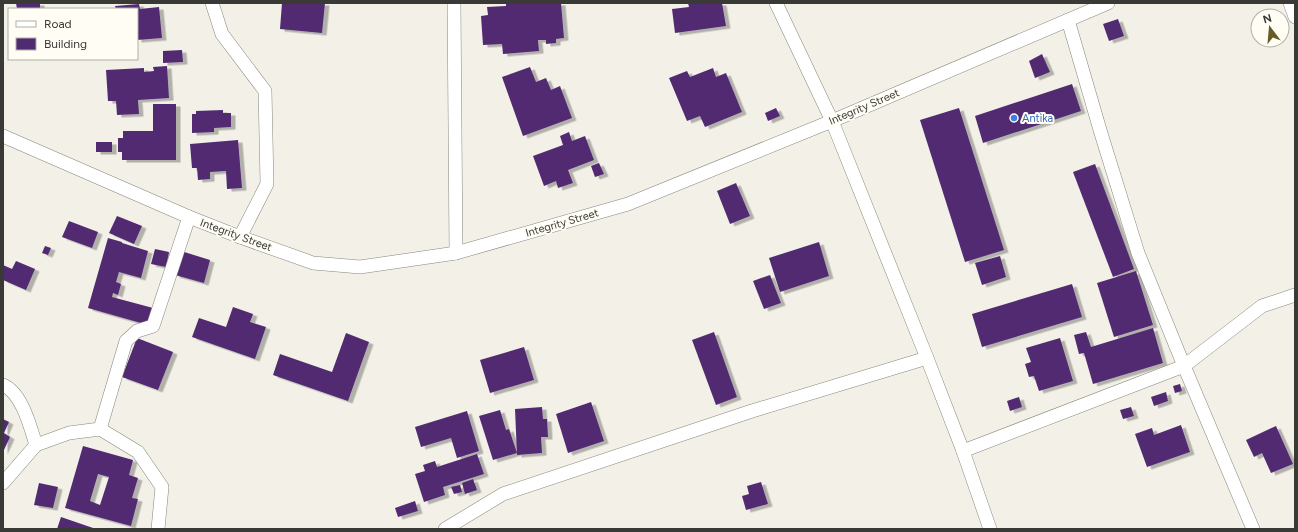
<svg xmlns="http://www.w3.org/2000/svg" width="1298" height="532" font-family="Figtree,sans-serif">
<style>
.building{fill:#512b72;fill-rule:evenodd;filter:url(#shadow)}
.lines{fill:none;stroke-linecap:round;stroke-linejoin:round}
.minor-casing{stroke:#88877e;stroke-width:14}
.minor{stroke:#fff;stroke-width:13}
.shop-dot{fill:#3f7fe0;stroke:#fffdf4;stroke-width:1.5}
.labels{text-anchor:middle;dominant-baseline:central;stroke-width:4;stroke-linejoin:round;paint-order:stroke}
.street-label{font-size:11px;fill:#393935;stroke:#fffdf4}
.shop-label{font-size:11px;fill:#366cbe;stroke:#fffdf4;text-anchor:start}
</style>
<defs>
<filter id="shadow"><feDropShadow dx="4.5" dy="2.5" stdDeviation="0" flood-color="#0004"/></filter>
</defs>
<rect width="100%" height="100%" fill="#f2f0e7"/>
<g class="building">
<path d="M16,3H40V9H17Z"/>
<path d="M282,3H325L322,33L280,29Z"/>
<path d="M506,3H561L564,38L556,39V43L546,44V40H538L539,51L503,54L502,44L483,45L481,16L488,15L487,7L506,6Z"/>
<path d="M688,3H722L726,26L675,33L672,9L689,7Z"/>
<path d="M139,4L140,9L159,7L162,38L137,40V9H116L115,6Z"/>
<path d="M1118,19L1124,36L1109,41L1103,24Z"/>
<path d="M182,50L183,62L163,63V51Z"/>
<path d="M1042,54L1050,72L1035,78L1029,61Z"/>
<path d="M167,66L169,98L138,100L139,114L117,115L116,101H108L106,70L144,68V72L154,71L153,67Z"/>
<path d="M530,67L536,82L546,78L551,90L560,86L572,118L523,136L502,77Z"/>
<path d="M713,68L716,77L726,73L742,112L705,127L700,116L687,121L669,78L687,71L690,77Z"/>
<path d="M1072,84L1081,111L983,143L975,116Z"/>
<path d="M153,104H176V160H122V152H118V138H123V131H153Z"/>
<path d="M776,108L780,116L768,121L765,113Z"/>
<path d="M959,108L1004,250L965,262L920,120Z"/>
<path d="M223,110V113H231V127L214,128V132L192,133V114H196V111Z"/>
<path d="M569,132L572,141L585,136L594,160L568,170L573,183L558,188L556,181L544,186L533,156L563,145L560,136Z"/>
<path d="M238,140L242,188L227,189L226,171L210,172V179L198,180L197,168H192L190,144Z"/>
<rect x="96" y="142" width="16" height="10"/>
<path d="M599,163L604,174L595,177L591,166Z"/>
<path d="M1095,164L1134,269L1113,277L1073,172Z"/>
<path d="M736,183L750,216L730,224L717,191Z"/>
<path d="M117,216L142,226L134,244L109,233Z"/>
<path d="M69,221L98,232L92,248L62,237Z"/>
<path d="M108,238L122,242V243L148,251L141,278L119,272L116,282L121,284L118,295L113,293L112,297L153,308L148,325L88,308Z"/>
<path d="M819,242L829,276L780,292L769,258Z"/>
<path d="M45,246L51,248L48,255L42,253Z"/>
<path d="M155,249L169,252L166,267L151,264Z"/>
<path d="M181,251L210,260L204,283L175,275Z"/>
<path d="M1000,256L1006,277L982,285L975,263Z"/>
<path d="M16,261L35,269L26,290L3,280V265L12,269Z"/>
<path d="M1136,271L1153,325L1114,337L1097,283Z"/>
<path d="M770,275L781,303L764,309L753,281Z"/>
<path d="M1072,284L1082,317L982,347L972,314Z"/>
<path d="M233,307L253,314L250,322L266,327L255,359L192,337L199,318L226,327Z"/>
<path d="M1153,328L1163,363L1093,384L1084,353L1079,354L1074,335L1086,332L1091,347Z"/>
<path d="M714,332L737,397L716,405L692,340Z"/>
<path d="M346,333L369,342L348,401L273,375L280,354L332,372Z"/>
<path d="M137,338L173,352L158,390L122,377Z"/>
<path d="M1060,338L1073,381L1039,391L1034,376L1029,377L1025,364L1031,362L1026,348Z"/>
<path d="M524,347L534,380L490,393L480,360Z"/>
<path d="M1180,384L1182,391L1175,393L1173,386Z"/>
<path d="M1166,392L1168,401L1154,406L1151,397Z"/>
<path d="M1019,397L1022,407L1010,411L1007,401Z"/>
<path d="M591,402L604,441L568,453L556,414Z"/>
<path d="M542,407L543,419H547L548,437H541L542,453L517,455L515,409Z"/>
<path d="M1131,407L1134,416L1123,419L1120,410Z"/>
<path d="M500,410L506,430L509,429L517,453L493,460L479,416Z"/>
<path d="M467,411L479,451L457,458L451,438L421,447L415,427Z"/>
<path d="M3,419L9,422L4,433L10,437L3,452Z"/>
<path d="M1181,425L1190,452L1147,467L1135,434L1152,428L1154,435Z"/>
<path d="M1276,426L1293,464L1271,473L1262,453L1254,457L1246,440Z"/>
<path d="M83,446L133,460L129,475L138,478L132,498L138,499L131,526L65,508ZM98,474L109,477L100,505L90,501Z"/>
<path d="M477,454L484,474L443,487L445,495L424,502L415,474L425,471L423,465L435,461L437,467Z"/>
<path d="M473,479L477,490L465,494L462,483Z"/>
<path d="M761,482L768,504L746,510L742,496L749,494L747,486Z"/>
<path d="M39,483L58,487L53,508L34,505Z"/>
<path d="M460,485L462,492L454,494L451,487Z"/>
<path d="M415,501L418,511L398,517L395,508Z"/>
<path d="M61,517L96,529H57Z"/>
</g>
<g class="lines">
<g class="minor-casing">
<g id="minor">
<path d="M212,3L222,34L265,91L267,184L240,237"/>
<path d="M454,3L456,253"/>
<path d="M776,3L832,121L927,358L963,451L990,529"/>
<path d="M1290,3L1295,17"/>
<path d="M1068,20L1100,130L1138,253L1184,366L1253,529"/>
<path d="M3,136L189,217L240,237L313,263L360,267L456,253L628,204L832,121L1108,3"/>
<path d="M3,385C22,393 30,426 36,445"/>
<path d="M100,429L126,341L137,331L153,326L189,217"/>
<path d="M963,451L1184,366L1262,306L1295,295"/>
<path d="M3,483L36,445L69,433L100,429L138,452L162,487L158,529"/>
<path d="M445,529L503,494L752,411L927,358"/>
</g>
</g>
<use href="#minor" class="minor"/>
</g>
<circle class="shop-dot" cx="1014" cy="118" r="4"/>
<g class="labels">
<g class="street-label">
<text transform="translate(864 107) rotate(-23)">Integrity Street</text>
<text transform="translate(562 223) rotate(-16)">Integrity Street</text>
<text transform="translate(236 235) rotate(20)">Integrity Street</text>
</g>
<g class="shop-label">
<text x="1022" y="118">Antika</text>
</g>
</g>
<rect width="1298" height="532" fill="none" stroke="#393935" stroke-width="8"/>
<rect x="8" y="8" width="130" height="52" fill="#fffdf4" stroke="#b0afa8"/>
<rect x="16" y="21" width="20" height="6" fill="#ffffff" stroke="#b0afa8"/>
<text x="44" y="28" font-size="12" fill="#393935">Road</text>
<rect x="16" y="38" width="20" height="12" fill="#512b72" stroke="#b0afa8"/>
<text x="44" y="48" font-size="12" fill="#393935">Building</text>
<g transform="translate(1270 28) rotate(344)"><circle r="19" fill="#fffdf4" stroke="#b0afa8"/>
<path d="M0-3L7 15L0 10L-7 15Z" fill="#645b27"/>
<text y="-6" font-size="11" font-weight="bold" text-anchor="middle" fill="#393935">N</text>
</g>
</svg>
